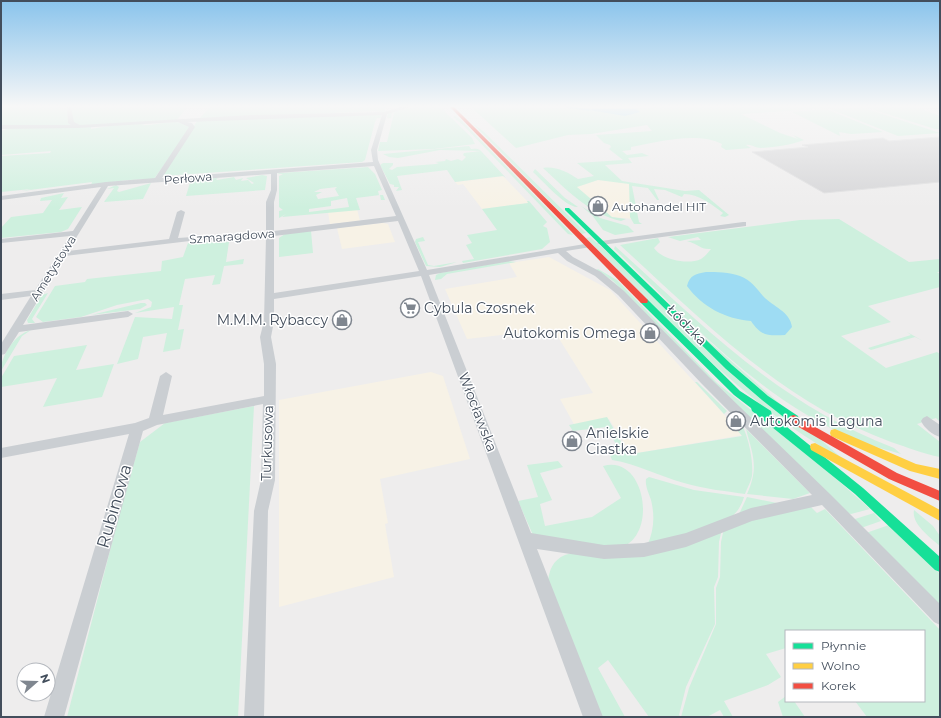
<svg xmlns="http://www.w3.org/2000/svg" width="941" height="718" font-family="Montserrat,sans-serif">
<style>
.commercial{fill:#f7f2e6}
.green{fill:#cef0de;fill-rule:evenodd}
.water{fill:#9edcf3}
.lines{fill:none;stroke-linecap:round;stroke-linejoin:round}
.stream{stroke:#9edcf3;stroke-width:1.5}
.building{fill:#d5d5d7;stroke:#dfdfe0}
.street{fill:#caced2;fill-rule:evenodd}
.fast{fill:#16e098;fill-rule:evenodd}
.slow{fill:#ffcf43;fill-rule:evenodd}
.jam{fill:#f24e42;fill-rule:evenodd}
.labels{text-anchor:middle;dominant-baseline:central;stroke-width:3;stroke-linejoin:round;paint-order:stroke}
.far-street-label{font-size:12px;fill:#434e5c;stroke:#fff}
.far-poi-label{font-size:12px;fill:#434e5c;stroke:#fff;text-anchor:start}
.poi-label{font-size:14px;fill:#434e5c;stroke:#fff;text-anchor:start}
.street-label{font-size:14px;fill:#434e5c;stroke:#fff}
.near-street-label{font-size:17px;fill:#434e5c;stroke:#fff}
</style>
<rect width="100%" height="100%" fill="#eeeded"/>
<g class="commercial">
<path d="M503,176L529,203L482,209L463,184L458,185L455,182Z"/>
<path d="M597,178L630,183L634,219L610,217L573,186Z"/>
<path d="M357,209L360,221L330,224L328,212Z"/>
<path d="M383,223L388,224L395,242L342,249L337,228Z"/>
<path d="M549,257L610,290L743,435L631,454L609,419L575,426L560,399L593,393L553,329L467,339L445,289L517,277L509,263Z"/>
<path d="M431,372L443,376L470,459L380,479L388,523L385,524L394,577L279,607V400Z"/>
</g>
<g class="green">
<path d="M1,107H64L58,111L67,107L68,121L72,125L1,127Z"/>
<path d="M70,107H187L177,120L82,126L72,123Z"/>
<path d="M210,107H386L384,112L374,111L199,119Z"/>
<path d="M415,107H440L472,138L475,144L434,149L378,151L380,142H387L394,113L398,111L392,113L391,118H387L388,113Z"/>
<path d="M471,107L650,108L649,107H844L741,114L780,133L798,139L793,135L804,140C790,145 776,147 761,148C755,148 751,144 746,145L751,148L726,150L721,147L722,144C698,131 657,142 631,147V150L622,151L627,155L642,153L649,156L628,158L632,163L605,165L622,181L685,191L699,190L729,215L725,217L720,216L723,213C711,204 699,194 684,194L682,197L665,190L654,189L659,200H657L648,188L632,186L639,222L642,224H634L630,217L629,184L598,180L577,187L612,217L626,219L621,221C589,214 566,189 543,168C556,166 567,172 578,179L594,176L577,163L623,160L609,149L611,147L610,145L604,143L596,135L652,131L647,125L591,134L568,135L516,148Z"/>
<path d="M861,107L940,133L898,136L830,109Z"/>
<path d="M865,107H915L940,116V129H935Z"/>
<path d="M826,109L883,132L851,134L839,132L840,136L792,112Z"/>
<path d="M381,114V118H377L375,122L365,160L362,162L162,176L197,121Z"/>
<path d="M455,116L461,120L573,235L568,234L463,125L453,117Z"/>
<path d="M176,122L189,125L190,128L154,179L128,180L91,185L92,182L22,191L31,189L1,192V156L50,153L51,151L1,155V131L11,128L81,127H91V129L120,124H145L141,125C147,126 167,122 176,122Z"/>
<path d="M473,124L483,131L586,233L582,234Z"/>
<path d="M469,146L471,149C475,149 478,148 481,151L506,178L503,176L455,182L447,170L397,176L402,190L396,191L399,187H394V185L390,184L380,165L383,163H393V165L389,169L392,170L397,167L436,164L439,163L435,162L445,161L446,159L451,161L458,159L462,161L466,157L463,155L464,153L481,151L440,150L398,158L389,157L383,154Z"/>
<path d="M368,167L375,174L382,190L378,191L379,195H383L385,200H381L380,195L356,198L360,210L282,217L286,214L279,218V211L283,210L279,207V176L283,174H277L280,173ZM337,187L335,189L339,196L318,199L316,195L322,192H314L320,189ZM347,198L349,207L309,212V209L331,206V201Z"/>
<path d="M535,169L565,198L578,207C566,208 542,180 533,172Z"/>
<path d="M262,175L267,176L265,190L186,196L191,179L219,178L216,179L217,180L234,177L236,180L243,178L241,181L248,180L252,184L254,183L246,178Z"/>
<path d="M151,183L143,199L104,202L114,188L107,189L116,185L119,187L117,191L119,192Z"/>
<path d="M64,193L61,198L68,197L59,210L82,207L68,229L61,232L1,238V228L11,217L43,213L52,200L40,201L41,198Z"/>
<path d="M527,201H529L547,222L543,226L547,228L550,242L542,249L463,263L462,261L474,259L466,245L472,243L467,235L497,230L482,209L528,203Z"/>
<path d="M581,206L600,218L628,226L634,232L615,235L603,230L592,215Z"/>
<path d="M839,219L909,262L940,259V272H937L940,274V287L868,306L891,322L841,336L886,368L937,352L940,354V422L936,418L917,424L940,442V457C923,454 907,447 891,442C783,403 702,320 620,245L658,238L660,242L654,248C662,260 688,265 701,259C706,256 708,252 711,249C700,250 699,244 687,241L701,240L698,237L680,241L668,237L800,220Z"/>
<path d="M311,231L313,253L279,257V238L285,234Z"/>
<path d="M423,237L425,241L418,242L428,265L434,266L457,262L440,267L426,266L415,242L416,239Z"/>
<path d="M590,237L845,461C816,443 786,425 759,403C697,354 643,293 586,238Z"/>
<path d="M229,242L226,262L244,259L243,264L224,266L220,284L212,285L215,275L185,279L179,305H183L178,330L184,329L180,349L163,352L167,333L143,337L138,359L117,364L135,317L172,319L174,307L135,313L151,307L152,302L148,299L117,305L81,317L43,322L36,317L55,286L85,282L87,279L161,271L162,261L183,257L188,243Z"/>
<path d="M615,246C703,326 780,405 894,448L901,454C885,449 869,446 854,439C759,399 688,319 614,249Z"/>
<path d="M508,261L516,262L447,274L441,279L435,280L436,275L440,273Z"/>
<path d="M598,269L617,280L717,383L824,468L870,509L851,514L847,513L697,368L613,281L596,270Z"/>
<path d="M48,293L32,319L35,323H28L27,320L42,295Z"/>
<path d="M141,303H145L147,305L140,309L91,315Z"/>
<path d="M31,330L22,336L1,371C1,355 15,334 31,330Z"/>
<path d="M907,332L923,341L915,337L871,350L868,348L911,335Z"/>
<path d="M87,345L76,370L114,364L102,397L43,407L57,378L1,387V378L14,356Z"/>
<path d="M695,382H697L727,411L724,414Z"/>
<path d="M254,406L238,717H67L120,512L140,442L165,423Z"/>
<path d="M607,417L628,454H631L742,436L731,423H740C748,432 754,463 752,476C751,482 747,488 745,494C725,491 704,489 684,483C659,476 637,464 612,460L607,447L616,444L606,427L573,431L569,425Z"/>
<path d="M746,429L810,493L793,499L747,494C759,467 753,456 746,429Z"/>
<path d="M558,461L563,467L540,473L552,500L540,504L545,526L592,517L621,498L603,466C647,453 660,543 615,549C608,549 600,546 594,545C574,542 553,539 533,535L518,501L538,497L527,465Z"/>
<path d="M649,477L694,490L744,497C742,504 738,512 731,517C710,532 672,539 647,546C654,531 655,516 651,500C649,493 645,487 646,479Z"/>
<path d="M747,497L782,504L739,514Z"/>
<path d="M811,507L817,513L825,509L940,630V717H867L855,701H924V631H786V648L766,654L781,677L768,685L724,701L733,717H724L720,710L707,717H681L689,688L716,624V588L720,577L721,542L724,528L761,515Z"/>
<path d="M914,510L933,526L940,536V546C931,538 911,524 914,510Z"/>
<path d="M874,513L881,521L861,528L855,521V519Z"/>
<path d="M889,525L940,574V608L866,533Z"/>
<path d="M722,529L719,542L718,577L714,587L715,624L686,687L679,715L681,717H649L608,660L598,668L625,717H600L548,582C549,570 553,560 565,555C580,550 596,559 611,556C648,550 685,538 722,529Z"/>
<path d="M786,696V701H794L805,717H783L778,702Z"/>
</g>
<g class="water">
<path d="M593,109H636L640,112L625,116L589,110Z"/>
<path d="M706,272C717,272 729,272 740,276C751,280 756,288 763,296C773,307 790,311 792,327L785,335C768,336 761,336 751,321C726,319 702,307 687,286C690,275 695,274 706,272Z"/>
</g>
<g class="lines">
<path class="stream" d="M567,107L589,110"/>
</g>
<path class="building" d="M940,137V182L824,193L752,152L808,147L802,145L883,138L889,141Z"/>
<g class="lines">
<g class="street">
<path d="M67,107H71L74,122L80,125L251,115L384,112L400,107H410L387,114L377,150L378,160L427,270L591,243V247L566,251L573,257L601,272L624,291L709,377L830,494L940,604V625L934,622L822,505L752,521L686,547L644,557L604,559L537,549L603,717H583L421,276L274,299V321L271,337L276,364L275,480L268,511L264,717H244L254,511L261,480L263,404L157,425L143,431L64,717H44L129,434L1,458V448L135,423L149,418L160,376L166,372L172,376L163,415L264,396V364L260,337L264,321L266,237L198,240L65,256L23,325L128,311L133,314L128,317L19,332L5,354L1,355V344L31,296L1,300V294L35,290L70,236L1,243V239L73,231L101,187L1,200V196L106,182L155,178L189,127L178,122L78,128L1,129V125H71L68,123ZM382,115L371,150L373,162L162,178L195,127L192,123L187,122ZM374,166L396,216L274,231V202L277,190V173ZM271,174V190L266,202V232L178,238L185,212L181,210L177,212L169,239L68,251L108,186ZM398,221L419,271L274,293V236ZM558,253L567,261L595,276L618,295L701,383L812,495L751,508L686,533L644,543L604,545L531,533L429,275Z"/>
<path d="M743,222H746V226L601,245L597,243L601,241Z"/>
<path d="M927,416L940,425V437C933,435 924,428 921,421L923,418Z"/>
</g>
<g class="fast">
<path d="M565,208H569L732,365L768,396L798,416L799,419L798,422H790L762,400L726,369L565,210Z"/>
<path d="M641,299H647L740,391L771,411L772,415L863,488L940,557V572L935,570L855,494L752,411L751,408L734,395L641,303L640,301Z"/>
</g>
<g class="slow">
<path d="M835,429L916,464L940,469V479L910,471L831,436L830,433L831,430Z"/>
<path d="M815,443L940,510V521L811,450L810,447L811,444Z"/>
</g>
<g class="jam">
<path d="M450,107H454L647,299L648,301L647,303H641Z"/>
<path d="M794,415L897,473L940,491V501L889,479L790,422L789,419L790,416Z"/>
</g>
</g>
<linearGradient id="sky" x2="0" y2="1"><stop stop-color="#8ac4ec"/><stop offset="0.51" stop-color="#f7f7f7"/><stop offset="1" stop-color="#f7f7f7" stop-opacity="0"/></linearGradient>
<rect width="941" height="208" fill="url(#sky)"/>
<defs>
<g id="shop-ring" transform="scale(1)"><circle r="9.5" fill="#fff" stroke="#7f868f" stroke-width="1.5"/><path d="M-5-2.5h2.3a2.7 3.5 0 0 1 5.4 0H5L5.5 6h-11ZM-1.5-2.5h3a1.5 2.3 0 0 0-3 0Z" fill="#7f868f"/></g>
<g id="supermarket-ring" transform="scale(1)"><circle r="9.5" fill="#fff" stroke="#7f868f" stroke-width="1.5"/><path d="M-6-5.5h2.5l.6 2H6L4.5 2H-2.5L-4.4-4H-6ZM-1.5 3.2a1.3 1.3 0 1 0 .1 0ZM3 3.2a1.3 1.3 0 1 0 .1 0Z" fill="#7f868f"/></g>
</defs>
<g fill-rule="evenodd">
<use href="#shop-ring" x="598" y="206"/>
<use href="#supermarket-ring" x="410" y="308"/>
<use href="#shop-ring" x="342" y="320"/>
<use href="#shop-ring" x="650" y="333"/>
<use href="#shop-ring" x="736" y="421"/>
<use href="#shop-ring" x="572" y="441"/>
</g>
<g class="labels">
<g class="far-street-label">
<text transform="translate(188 178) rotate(-5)">Perłowa</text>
<text transform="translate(232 236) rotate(-4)">Szmaragdowa</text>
<text transform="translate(53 268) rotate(-58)">Ametystowa</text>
</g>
<g class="far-poi-label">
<text x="612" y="206">Autohandel HIT</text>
</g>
<g class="poi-label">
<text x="424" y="308">Cybula Czosnek</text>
<text x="328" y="320" text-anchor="end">M.M.M. Rybaccy</text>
<text x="636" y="333" text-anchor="end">Autokomis Omega</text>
<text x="750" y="421">Autokomis Laguna</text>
<text x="586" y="433">Anielskie<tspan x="586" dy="16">Ciastka</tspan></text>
</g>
<g class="street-label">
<text transform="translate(687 325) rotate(45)">Łódzka</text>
<text transform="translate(478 412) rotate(69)">Włocławska</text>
<text transform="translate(267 443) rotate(-88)">Turkusowa</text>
</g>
<g class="near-street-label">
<text transform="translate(114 506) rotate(-74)">Rubinowa</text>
</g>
</g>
<rect width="941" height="718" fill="none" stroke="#434e5c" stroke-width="4"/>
<rect x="785" y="630" width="140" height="72" fill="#ffffff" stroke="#b4b8be"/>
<rect x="793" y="643" width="20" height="6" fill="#16e098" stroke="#b4b8be"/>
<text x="821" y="650" font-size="12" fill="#434e5c">Płynnie</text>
<rect x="793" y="663" width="20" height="6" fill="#ffcf43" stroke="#b4b8be"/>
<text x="821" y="670" font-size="12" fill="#434e5c">Wolno</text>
<rect x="793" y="683" width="20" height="6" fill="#f24e42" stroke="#b4b8be"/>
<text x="821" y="690" font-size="12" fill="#434e5c">Korek</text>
<g transform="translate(36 682) rotate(70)"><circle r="19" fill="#ffffff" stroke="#b4b8be"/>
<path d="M0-3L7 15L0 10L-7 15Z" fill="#7f868f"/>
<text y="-6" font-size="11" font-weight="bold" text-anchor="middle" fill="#434e5c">N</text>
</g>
</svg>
